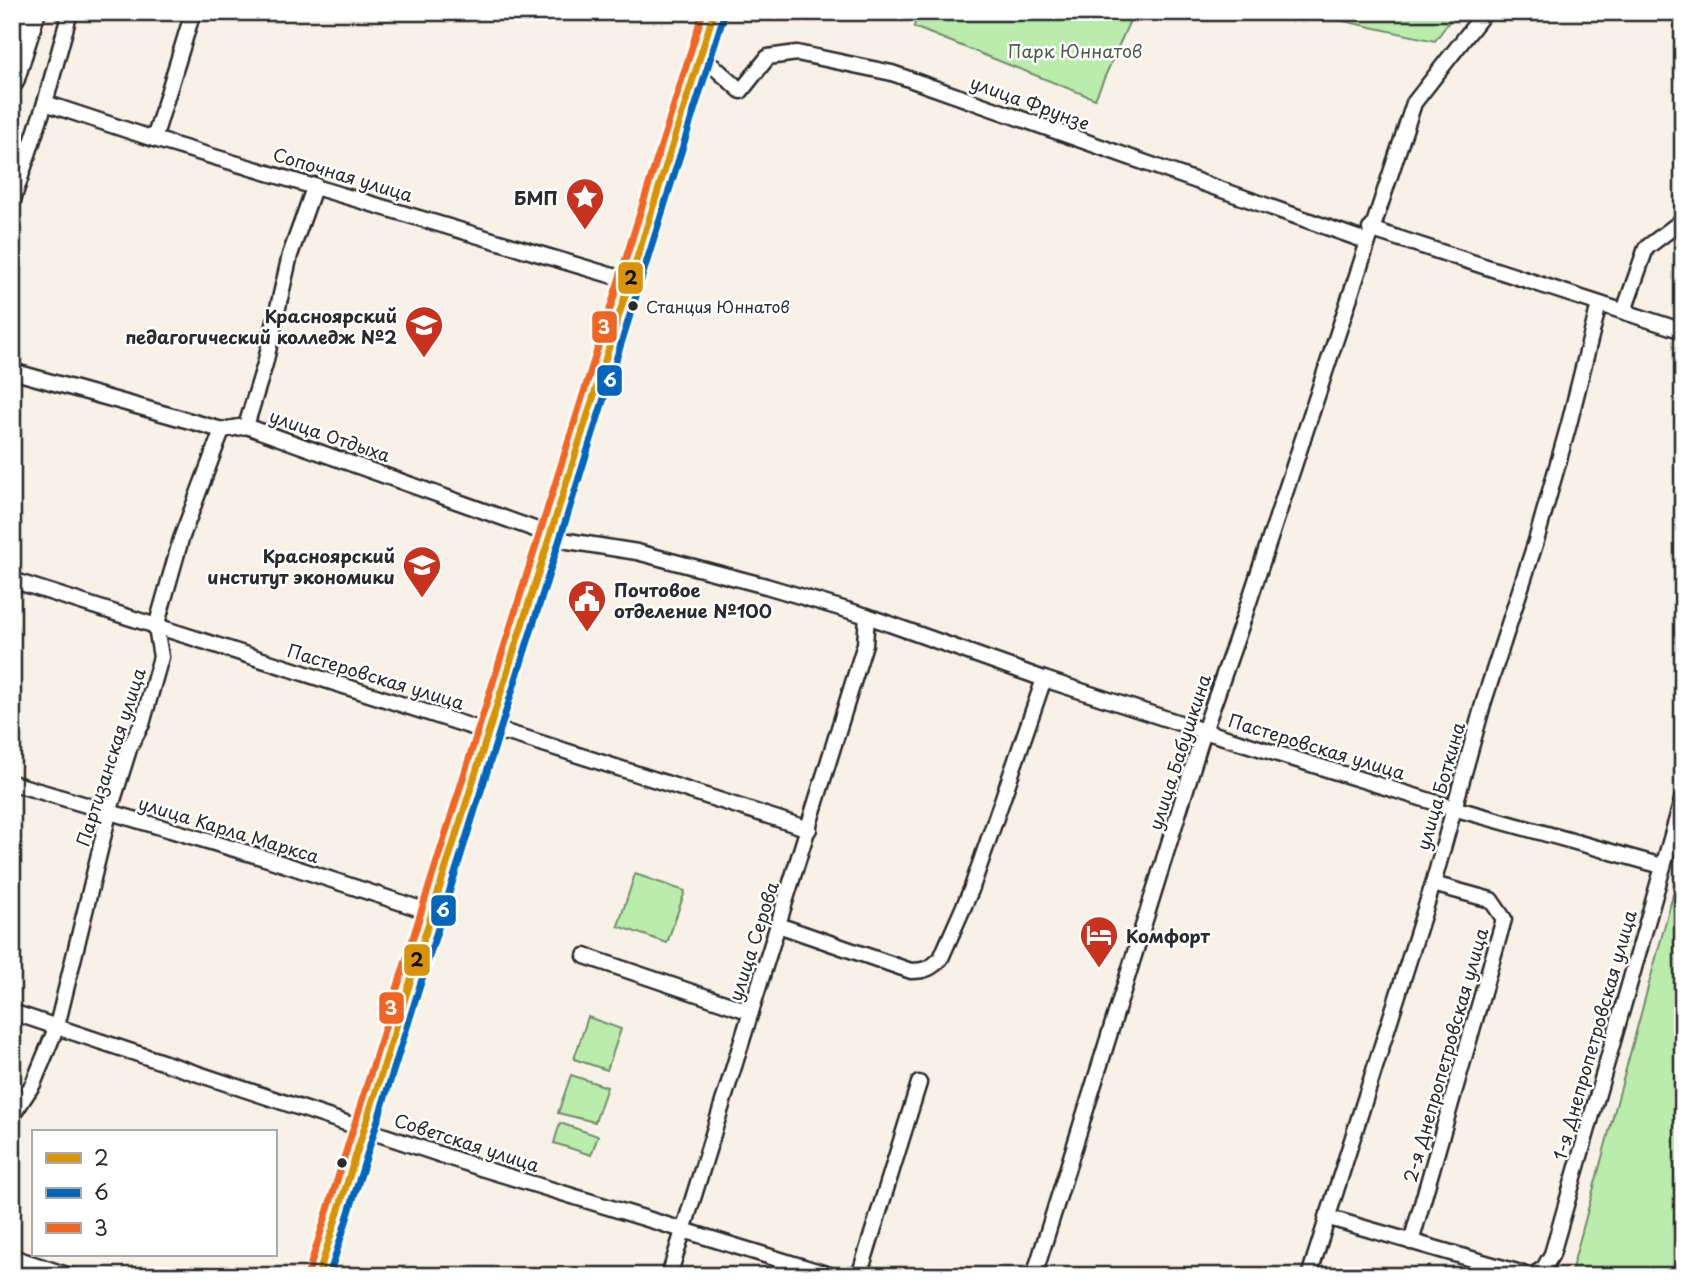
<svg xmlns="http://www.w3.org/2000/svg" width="1695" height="1288" font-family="'Playpen Sans',sans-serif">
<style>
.green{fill:#baecac;stroke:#728c6c;stroke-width:2}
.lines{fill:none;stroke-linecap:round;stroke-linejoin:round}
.minor-casing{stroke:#2b2b2b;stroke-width:19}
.secondary-casing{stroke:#2b2b2b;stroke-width:26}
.primary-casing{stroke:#2b2b2b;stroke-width:28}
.minor{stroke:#fff;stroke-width:14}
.secondary{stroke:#fff;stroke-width:21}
.primary{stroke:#fff;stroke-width:23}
.bus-1-casing{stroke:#fff;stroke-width:12}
.bus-2-casing{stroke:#fff;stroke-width:12}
.bus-3-casing{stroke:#fff;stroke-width:12}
.bus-1{stroke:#d89406;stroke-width:7}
.bus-2{stroke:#0065bd;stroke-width:7}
.bus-3{stroke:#f26522;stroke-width:7}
.bus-dot{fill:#2b2b2b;stroke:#fff;stroke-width:2.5}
.labels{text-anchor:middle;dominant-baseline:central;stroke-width:5;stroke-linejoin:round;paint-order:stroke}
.bus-label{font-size:16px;fill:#2b2b2b;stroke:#fff;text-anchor:start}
.park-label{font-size:18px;fill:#4f5b4b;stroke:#fff}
.street-label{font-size:18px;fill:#2b2b2b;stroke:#fff}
.poi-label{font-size:18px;font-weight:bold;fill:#2b2b2b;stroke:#fff;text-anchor:end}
.line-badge{stroke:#fff;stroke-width:2.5}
.badge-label{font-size:19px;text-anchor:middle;font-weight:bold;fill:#fff}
.pale-badge-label{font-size:19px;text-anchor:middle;font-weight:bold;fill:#111}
</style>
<rect width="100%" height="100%" fill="#f7f1e8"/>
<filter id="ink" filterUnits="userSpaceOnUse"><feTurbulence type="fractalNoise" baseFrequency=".0143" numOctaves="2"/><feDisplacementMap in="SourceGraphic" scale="14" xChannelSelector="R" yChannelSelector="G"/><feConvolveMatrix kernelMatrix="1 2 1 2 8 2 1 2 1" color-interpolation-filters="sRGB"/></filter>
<g filter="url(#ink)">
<g class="green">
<path d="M916,12H1118L1131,18L1095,99L914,27Z"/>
<path d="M1302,12H1456L1435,41Z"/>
<path d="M1683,858V1276H1570Z"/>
<path d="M635,874L685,891L667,943L618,926Z"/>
<path d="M588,1017L621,1029L607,1070L574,1059Z"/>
<path d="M571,1075L607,1087L595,1122L558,1113Z"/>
<path d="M560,1123L598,1136L591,1155L554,1143Z"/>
</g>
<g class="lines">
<g class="minor-casing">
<g id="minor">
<path d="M701,55L741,91L768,57L797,53L892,73L1366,241"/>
<path d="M45,103L154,139L630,281"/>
<path d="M154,139L193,12"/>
<path d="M12,203L45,103L70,12"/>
<path d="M1370,229L1683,331"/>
<path d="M1624,311L1646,248L1683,220"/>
<path d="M12,371L222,430L246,426L568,541L637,552L766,586L867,616L1044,679L1204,731L1453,808L1662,866"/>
<path d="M12,580L488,732L508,733L525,738L809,829"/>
<path d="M12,783L268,859L433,913"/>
<path d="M778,925L911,971C925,971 932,968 941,958L971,890L1044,679"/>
<path d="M585,956L751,1012"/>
<path d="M12,1012L484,1169L833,1276"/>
<path d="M12,1116L33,1084L57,1026L109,813L130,746L142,724L161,657L156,627L181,539L222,430L246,426L265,364L290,255L315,185"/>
<path d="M1326,1217L1531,1276"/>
<path d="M1411,1242L1504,919L1491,900L1433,884"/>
<path d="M12,1257L70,1276"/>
<path d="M669,1276L865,644L867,616"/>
<path d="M859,1276L919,1083"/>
<path d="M1034,1276L1204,731L1241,626L1414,103L1485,12"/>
<path d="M1309,1276L1433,884L1484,701L1536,541L1569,424L1599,304"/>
<path d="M1532,1276L1544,1268L1552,1254L1683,797"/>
</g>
</g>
<g class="secondary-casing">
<path id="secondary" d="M318,1276L714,12"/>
</g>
<g class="primary-casing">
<path id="primary" d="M12,80L33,12"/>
</g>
<use href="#minor" class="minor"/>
<use href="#secondary" class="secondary"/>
<use href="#primary" class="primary"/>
<g class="bus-1-casing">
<path id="bus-1" d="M318,1276L714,12"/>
</g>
<g class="bus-2-casing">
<path id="bus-2" d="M329,1276L724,15"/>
</g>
<g class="bus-3-casing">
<path id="bus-3" d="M308,1273L703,12"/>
</g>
<use href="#bus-1" class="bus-1"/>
<use href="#bus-2" class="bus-2"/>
<use href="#bus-3" class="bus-3"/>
</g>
</g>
<defs>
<g id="sight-pin" transform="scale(2.0125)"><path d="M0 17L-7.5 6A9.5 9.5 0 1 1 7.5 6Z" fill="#c8321e" stroke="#fff"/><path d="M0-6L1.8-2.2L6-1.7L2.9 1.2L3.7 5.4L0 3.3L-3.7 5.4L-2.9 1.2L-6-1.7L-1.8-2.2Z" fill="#fff"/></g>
<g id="university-pin" transform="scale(2.0125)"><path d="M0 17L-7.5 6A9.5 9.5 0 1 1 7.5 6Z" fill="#c8321e" stroke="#fff"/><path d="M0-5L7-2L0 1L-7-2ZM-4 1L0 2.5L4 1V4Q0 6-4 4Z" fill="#fff"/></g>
<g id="civic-pin" transform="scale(2.0125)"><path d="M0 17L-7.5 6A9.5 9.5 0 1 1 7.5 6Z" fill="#c8321e" stroke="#fff"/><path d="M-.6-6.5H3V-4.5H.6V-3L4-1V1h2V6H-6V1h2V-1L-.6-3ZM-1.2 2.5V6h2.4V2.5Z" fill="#fff"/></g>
<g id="hotel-pin" transform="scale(2.0125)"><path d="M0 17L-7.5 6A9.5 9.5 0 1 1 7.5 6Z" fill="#c8321e" stroke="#fff"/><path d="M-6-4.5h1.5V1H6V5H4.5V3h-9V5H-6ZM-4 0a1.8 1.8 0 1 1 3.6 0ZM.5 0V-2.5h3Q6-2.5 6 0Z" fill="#fff"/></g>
</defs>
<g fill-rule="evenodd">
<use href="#sight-pin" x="585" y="197"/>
<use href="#university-pin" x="424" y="325"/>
<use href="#university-pin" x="422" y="565"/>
<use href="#civic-pin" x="587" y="599"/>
<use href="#hotel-pin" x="1099" y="935"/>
</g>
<g class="bus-dot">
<circle cx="633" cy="306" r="6"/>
<circle cx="342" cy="1163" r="6"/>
</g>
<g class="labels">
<g class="bus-label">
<text x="646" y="306">Станция Юннатов</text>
</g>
<g class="park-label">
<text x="1075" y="50">Парк Юннатов</text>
</g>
<g class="street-label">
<text transform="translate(1030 102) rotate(20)">улица Фрунзе</text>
<text transform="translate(343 174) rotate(17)">Сопочная улица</text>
<text transform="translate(330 435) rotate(19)">улица Отдыха</text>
<text transform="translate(376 676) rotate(17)">Пастеровская улица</text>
<text transform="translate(1317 746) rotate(17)">Пастеровская улица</text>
<text transform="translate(1179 752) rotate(-72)">улица Бабушкина</text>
<text transform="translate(110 757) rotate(-72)">Партизанская улица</text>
<text transform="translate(1440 786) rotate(-74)">улица Боткина</text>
<text transform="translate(229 829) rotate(17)">улица Карла Маркса</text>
<text transform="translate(753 941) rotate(-72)">улица Серова</text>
<text transform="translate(1594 1035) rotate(-74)">1-я Днепропетровская улица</text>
<text transform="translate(1445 1055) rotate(-74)">2-я Днепропетровская улица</text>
<text transform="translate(467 1142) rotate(18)">Советская улица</text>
</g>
<g class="poi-label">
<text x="558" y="197">БМП</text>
<text x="397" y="315">Красноярский<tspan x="397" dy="21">педагогический колледж №2</tspan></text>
<text x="395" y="555">Красноярский<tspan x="395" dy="21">институт экономики</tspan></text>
<text x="614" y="589" text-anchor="start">Почтовое<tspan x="614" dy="21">отделение №100</tspan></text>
<text x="1126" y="935" text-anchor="start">Комфорт</text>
</g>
</g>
<g class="line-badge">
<rect x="617" y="261" width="27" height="34" rx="7" fill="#d89406"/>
<rect x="591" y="310" width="27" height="34" rx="7" fill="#f26522"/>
<rect x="596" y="364" width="27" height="33" rx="7" fill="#0065bd"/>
<rect x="430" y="894" width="27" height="33" rx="7" fill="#0065bd"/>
<rect x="403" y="943" width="28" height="34" rx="7" fill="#d89406"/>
<rect x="378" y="991" width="27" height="34" rx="7" fill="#f26522"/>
</g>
<g class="badge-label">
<text x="604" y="334">3</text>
<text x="610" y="387">6</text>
<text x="443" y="917">6</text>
<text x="391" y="1015">3</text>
</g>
<g class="pale-badge-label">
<text x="631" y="285">2</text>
<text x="417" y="967">2</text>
</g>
<rect width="1695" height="1288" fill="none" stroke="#fff" stroke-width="42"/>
<rect x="21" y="21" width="1653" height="1246" fill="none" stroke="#2b2b2b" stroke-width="2.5" filter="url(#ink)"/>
<rect x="32" y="1130" width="245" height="126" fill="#ffffff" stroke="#aaaaaa" stroke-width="2"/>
<rect x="46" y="1153" width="35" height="10" fill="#d89406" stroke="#aaaaaa" stroke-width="2"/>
<text x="94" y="1166" font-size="21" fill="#2b2b2b">2</text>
<rect x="46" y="1188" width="35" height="10" fill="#0065bd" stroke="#aaaaaa" stroke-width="2"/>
<text x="94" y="1200" font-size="21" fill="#2b2b2b">6</text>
<rect x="46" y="1223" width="35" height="10" fill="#f26522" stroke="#aaaaaa" stroke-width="2"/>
<text x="94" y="1236" font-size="21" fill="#2b2b2b">3</text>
</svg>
